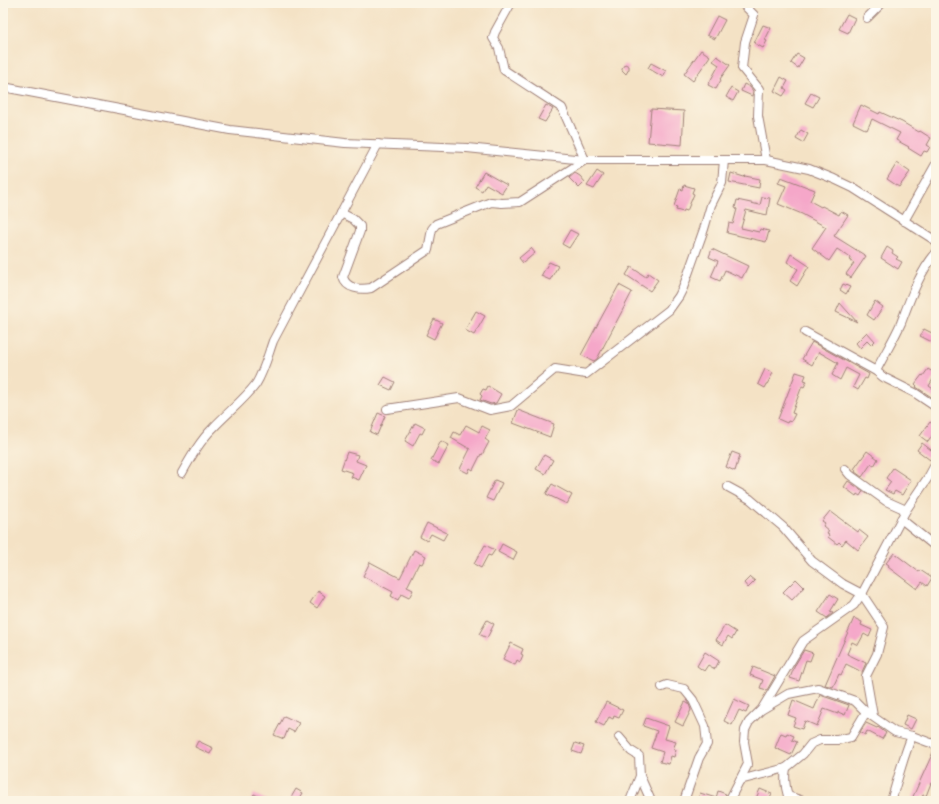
<svg xmlns="http://www.w3.org/2000/svg" width="939" height="804" font-family="Itim,sans-serif">
<style>
.building{fill:#f5a7c9}
.lines{fill:none;stroke-linecap:round;stroke-linejoin:round}
.street-casing{stroke:#9f8078;stroke-width:10}
.street{stroke:#fff;stroke-width:8}
</style>
<rect width="100%" height="100%" fill="#fcf5e5"/>
<filter id="ink" filterUnits="userSpaceOnUse"><feTurbulence type="fractalNoise" baseFrequency=".025" numOctaves="2"/><feDisplacementMap in="SourceGraphic" scale="8" xChannelSelector="R" yChannelSelector="G"/><feConvolveMatrix kernelMatrix="1 2 1 2 8 2 1 2 1" color-interpolation-filters="sRGB"/></filter>
<filter id="wash" filterUnits="userSpaceOnUse"><feTurbulence type="fractalNoise" baseFrequency=".012" numOctaves="4" result="noise"/><feDisplacementMap in="SourceGraphic" scale="16" xChannelSelector="R" yChannelSelector="G"/><feGaussianBlur stdDeviation="0.9" result="paint"/><feColorMatrix in="noise" values="0 0 0 0 0 0 0 0 0 0 0 0 0 0 0 0 0 1.4 0 .05"/><feComposite in="paint" operator="in"/></filter>
<g filter="url(#wash)">
<rect width="100%" height="100%" fill="#f4e2c5"/>
<g id="blocks">
<g class="building">
<path d="M847,14L855,18L848,33L839,29Z"/>
<path d="M717,16L725,20L715,39L707,35Z"/>
<path d="M763,25L771,28L765,40L767,41L763,48L754,43Z"/>
<path d="M701,50L710,56L693,81L684,74Z"/>
<path d="M797,54L804,58L798,68L791,63Z"/>
<path d="M717,56L730,65L720,79L721,80L716,89L708,85L719,65L713,61Z"/>
<path d="M651,63L666,71L663,77L648,68Z"/>
<path d="M625,64L629,66V69L626,74L622,70V68Z"/>
<path d="M781,77L788,81L784,88L787,90L783,96L774,91Z"/>
<path d="M744,84L750,87L753,91L752,96L741,91Z"/>
<path d="M731,88L738,92L733,101L726,97Z"/>
<path d="M811,93L819,97L813,107L805,103Z"/>
<path d="M546,105L553,109L545,122L538,119Z"/>
<path d="M861,105L879,114L880,112L902,122L919,132L920,131L931,138L927,145L930,147L927,152L924,151L921,156L908,148L909,147L896,140L900,133L872,119L867,130L853,123Z"/>
<path d="M651,109L684,111L682,145L648,142Z"/>
<path d="M801,130L808,134L803,143L796,139Z"/>
<path d="M897,163L910,172L899,187L887,179Z"/>
<path d="M597,171L603,175L594,189L587,186Z"/>
<path d="M484,172L507,185L502,193L486,184L482,191L475,187Z"/>
<path d="M575,173L580,176L585,182L579,188L569,178Z"/>
<path d="M731,173L744,177L745,176L760,179L759,188L729,182Z"/>
<path d="M781,177L815,190L810,201L821,207L822,206L839,215L841,211L848,215L834,236L866,256L851,278L846,274L854,263L850,261L851,258L837,249L829,261L812,248L826,227L802,214L778,204L786,186L778,183Z"/>
<path d="M684,185L694,188L692,193L694,194L687,211L684,210L683,212L676,210L677,207L674,206L680,189L683,190Z"/>
<path d="M762,197L770,198L767,215L746,210L741,228L759,232L760,229L769,231L766,242L727,233L729,223L733,224L737,209L735,208L737,200L760,205Z"/>
<path d="M570,230L578,234L569,248L562,244Z"/>
<path d="M887,247L893,251L892,253L898,257L896,259L902,262L898,269L881,258Z"/>
<path d="M531,248L535,253L523,263L519,258Z"/>
<path d="M712,249L748,266L742,278L725,270L720,281L711,277L718,261L709,257Z"/>
<path d="M791,254L809,266L797,286L790,281L798,269L787,262Z"/>
<path d="M549,262L558,266L550,280L541,276Z"/>
<path d="M631,267L646,277L648,273L658,280L650,291L626,275Z"/>
<path d="M843,284L850,287L846,294L840,290Z"/>
<path d="M619,285L632,292L597,359L594,361L581,355Z"/>
<path d="M875,301L883,307L874,320L867,315Z"/>
<path d="M840,303L857,322L836,312Z"/>
<path d="M476,311L485,316L474,335L465,330Z"/>
<path d="M434,319L442,323L434,339L426,335Z"/>
<path d="M924,329L936,335V344L920,336Z"/>
<path d="M867,332L875,341L871,345L867,341L860,348L856,343Z"/>
<path d="M812,342L869,374L867,379L865,378L858,390L853,387L859,375L846,368L840,380L832,375L838,363L819,352L812,365L802,359Z"/>
<path d="M765,369L773,373L765,388L758,384Z"/>
<path d="M928,369L936,374L929,386L936,391V400L916,387L917,386L915,384L922,375L923,376Z"/>
<path d="M796,372L806,375L804,380L807,381L804,387L802,386L792,413L795,414L791,422L788,421L787,423L778,419Z"/>
<path d="M385,377L395,382L391,390L380,385Z"/>
<path d="M488,386L501,394L496,403L491,404L480,400L482,396L480,394L483,389L486,390Z"/>
<path d="M518,410L554,424L550,437L513,423Z"/>
<path d="M378,413L385,416L377,435L370,432Z"/>
<path d="M930,422L936,426V430L928,442L920,436Z"/>
<path d="M415,423L425,428L422,434L420,433L413,446L405,441Z"/>
<path d="M466,425L479,432L482,426L490,430L485,439L489,442L482,455L481,454L473,470L470,468L468,473L460,469L470,449L451,438L454,432L460,435Z"/>
<path d="M441,441L449,445L439,464L431,460Z"/>
<path d="M922,443L935,453L930,460L917,450Z"/>
<path d="M867,451L878,459L874,466L871,464L862,477L855,472L856,470L854,469Z"/>
<path d="M347,452L358,455L356,461L366,465L359,480L351,477L353,473L341,469Z"/>
<path d="M732,452L740,455L735,471L726,467Z"/>
<path d="M544,455L553,460L545,474L536,469Z"/>
<path d="M893,468L911,480L902,495L895,491L893,494L885,490L891,482L886,478Z"/>
<path d="M495,480L502,483L493,501L486,498Z"/>
<path d="M848,481L863,491L860,496L857,494L856,496L844,487Z"/>
<path d="M552,484L572,495L567,504L546,494Z"/>
<path d="M830,511L858,532L859,530L868,537L858,550L846,540L842,545L839,542L837,544L828,537L829,535L827,534L829,531L823,526L825,523L822,521Z"/>
<path d="M427,523L447,533L443,540L431,534L427,541L420,537Z"/>
<path d="M502,544L517,552L513,560L498,552Z"/>
<path d="M485,545L495,550L491,556L488,555L481,568L474,564Z"/>
<path d="M414,550L426,556L422,564L419,563L407,587L413,590L409,598L401,594L398,600L391,596L393,592L363,576L370,562L400,578Z"/>
<path d="M894,553L919,572L920,570L932,578L927,586L922,582L917,589L888,567L889,565L886,563Z"/>
<path d="M750,577L755,581L748,588L744,583Z"/>
<path d="M796,579L804,587L792,600L783,592Z"/>
<path d="M318,591L325,596L317,608L310,603Z"/>
<path d="M830,594L838,599L830,612L833,613L827,618L818,612Z"/>
<path d="M854,618L862,622L861,625L872,630L869,637L864,634L858,645L852,642L847,654L866,663L862,672L846,664L841,675L839,674L833,687L825,685Z"/>
<path d="M487,620L494,624L487,638L479,634Z"/>
<path d="M725,625L736,632L732,639L728,636L723,645L716,640Z"/>
<path d="M511,643L523,649L521,654L523,655L520,662L517,660L515,665L503,659Z"/>
<path d="M804,650L813,653L810,661L806,660L799,681L790,678L795,665Z"/>
<path d="M705,652L719,661L715,669L708,665L704,671L697,666Z"/>
<path d="M753,667L775,676L767,690L760,688L763,680L750,675Z"/>
<path d="M820,695L849,705L845,715L838,712V714L824,709L817,726L805,721L802,729L793,726L796,718L788,715L793,700L814,709Z"/>
<path d="M734,699L749,706L746,713L739,710L732,725L724,721Z"/>
<path d="M606,702L623,710L619,718L614,716L613,719L609,717L604,726L596,722Z"/>
<path d="M685,702L689,704L691,710L683,726L675,722Z"/>
<path d="M907,715L916,719L911,729L903,725Z"/>
<path d="M284,716L299,723L294,732L288,729L284,739L274,735Z"/>
<path d="M646,718L669,726L665,739L676,742L673,749L676,750L674,757L671,756L669,764L660,762L663,752L651,748L657,731L643,726Z"/>
<path d="M866,723L877,728L878,727L886,733L882,739L867,731L865,735L860,732Z"/>
<path d="M781,733L786,735L787,733L794,736L792,740L797,742L791,755L775,748Z"/>
<path d="M198,741L213,748L210,754L195,747Z"/>
<path d="M575,743L584,746L581,754L572,751Z"/>
<path d="M934,750H936V786L931,783L926,796L923,795L920,801H911Z"/>
<path d="M296,789L303,793L298,801H289Z"/>
<path d="M760,789L772,794L769,801H755Z"/>
<path d="M718,791L726,794L724,801H697L700,793L716,798Z"/>
<path d="M254,794L268,801H250Z"/>
</g>
</g>
</g>
<g filter="url(#ink)">
<use href="#blocks" fill-opacity="0" stroke="#9f8078" stroke-width="1"/>
<g class="lines">
<g class="street-casing">
<g id="street">
<path d="M742,3L754,15L745,42L742,68L759,89L758,116L766,160"/>
<path d="M867,18L882,3"/>
<path d="M3,87L230,130L345,143L467,148L585,160H766L809,169L834,179L853,188L936,241"/>
<path d="M341,213L353,219L360,226V231L343,277C346,289 361,290 371,288L428,250L432,229L436,224L491,202L502,203L520,202L585,160L562,108L504,70L499,48L493,38L495,32L511,3"/>
<path d="M904,221L936,164"/>
<path d="M805,332L876,371C884,355 894,339 901,323C910,299 919,273 936,253"/>
<path d="M876,371L883,377L915,393L936,407"/>
<path d="M387,409L459,398L490,410L511,406L555,369L586,374L669,310L679,296L683,288L704,229L711,205L722,183L724,160"/>
<path d="M845,469L850,475L886,501L906,510"/>
<path d="M182,473C191,457 200,441 213,428C227,413 244,400 256,384C264,371 268,355 273,341L378,144"/>
<path d="M728,487L750,499L783,527L812,561L843,584L862,594L884,627L877,654L866,676L873,716"/>
<path d="M901,519L936,547"/>
<path d="M662,687L667,685L684,689L693,700L705,726L707,744L699,758L684,801"/>
<path d="M763,707L803,641L854,605L863,592L906,510L929,476L936,463"/>
<path d="M912,736L936,745"/>
<path d="M619,737L631,751L639,756L640,776L651,801"/>
<path d="M786,768C784,778 785,786 788,796L803,801"/>
<path d="M740,780L786,768L803,754L811,744L820,740H837L851,737L866,712"/>
<path d="M630,801L640,776"/>
<path d="M729,801L748,764L744,742L745,730L749,722L761,710L788,694L818,688L855,701L866,712L895,732L912,736C903,757 898,779 891,801"/>
</g>
</g>
<use href="#street" class="street"/>
</g>
</g>
<rect width="939" height="804" fill="none" stroke="#fcf5e5" stroke-width="16"/>
</svg>
